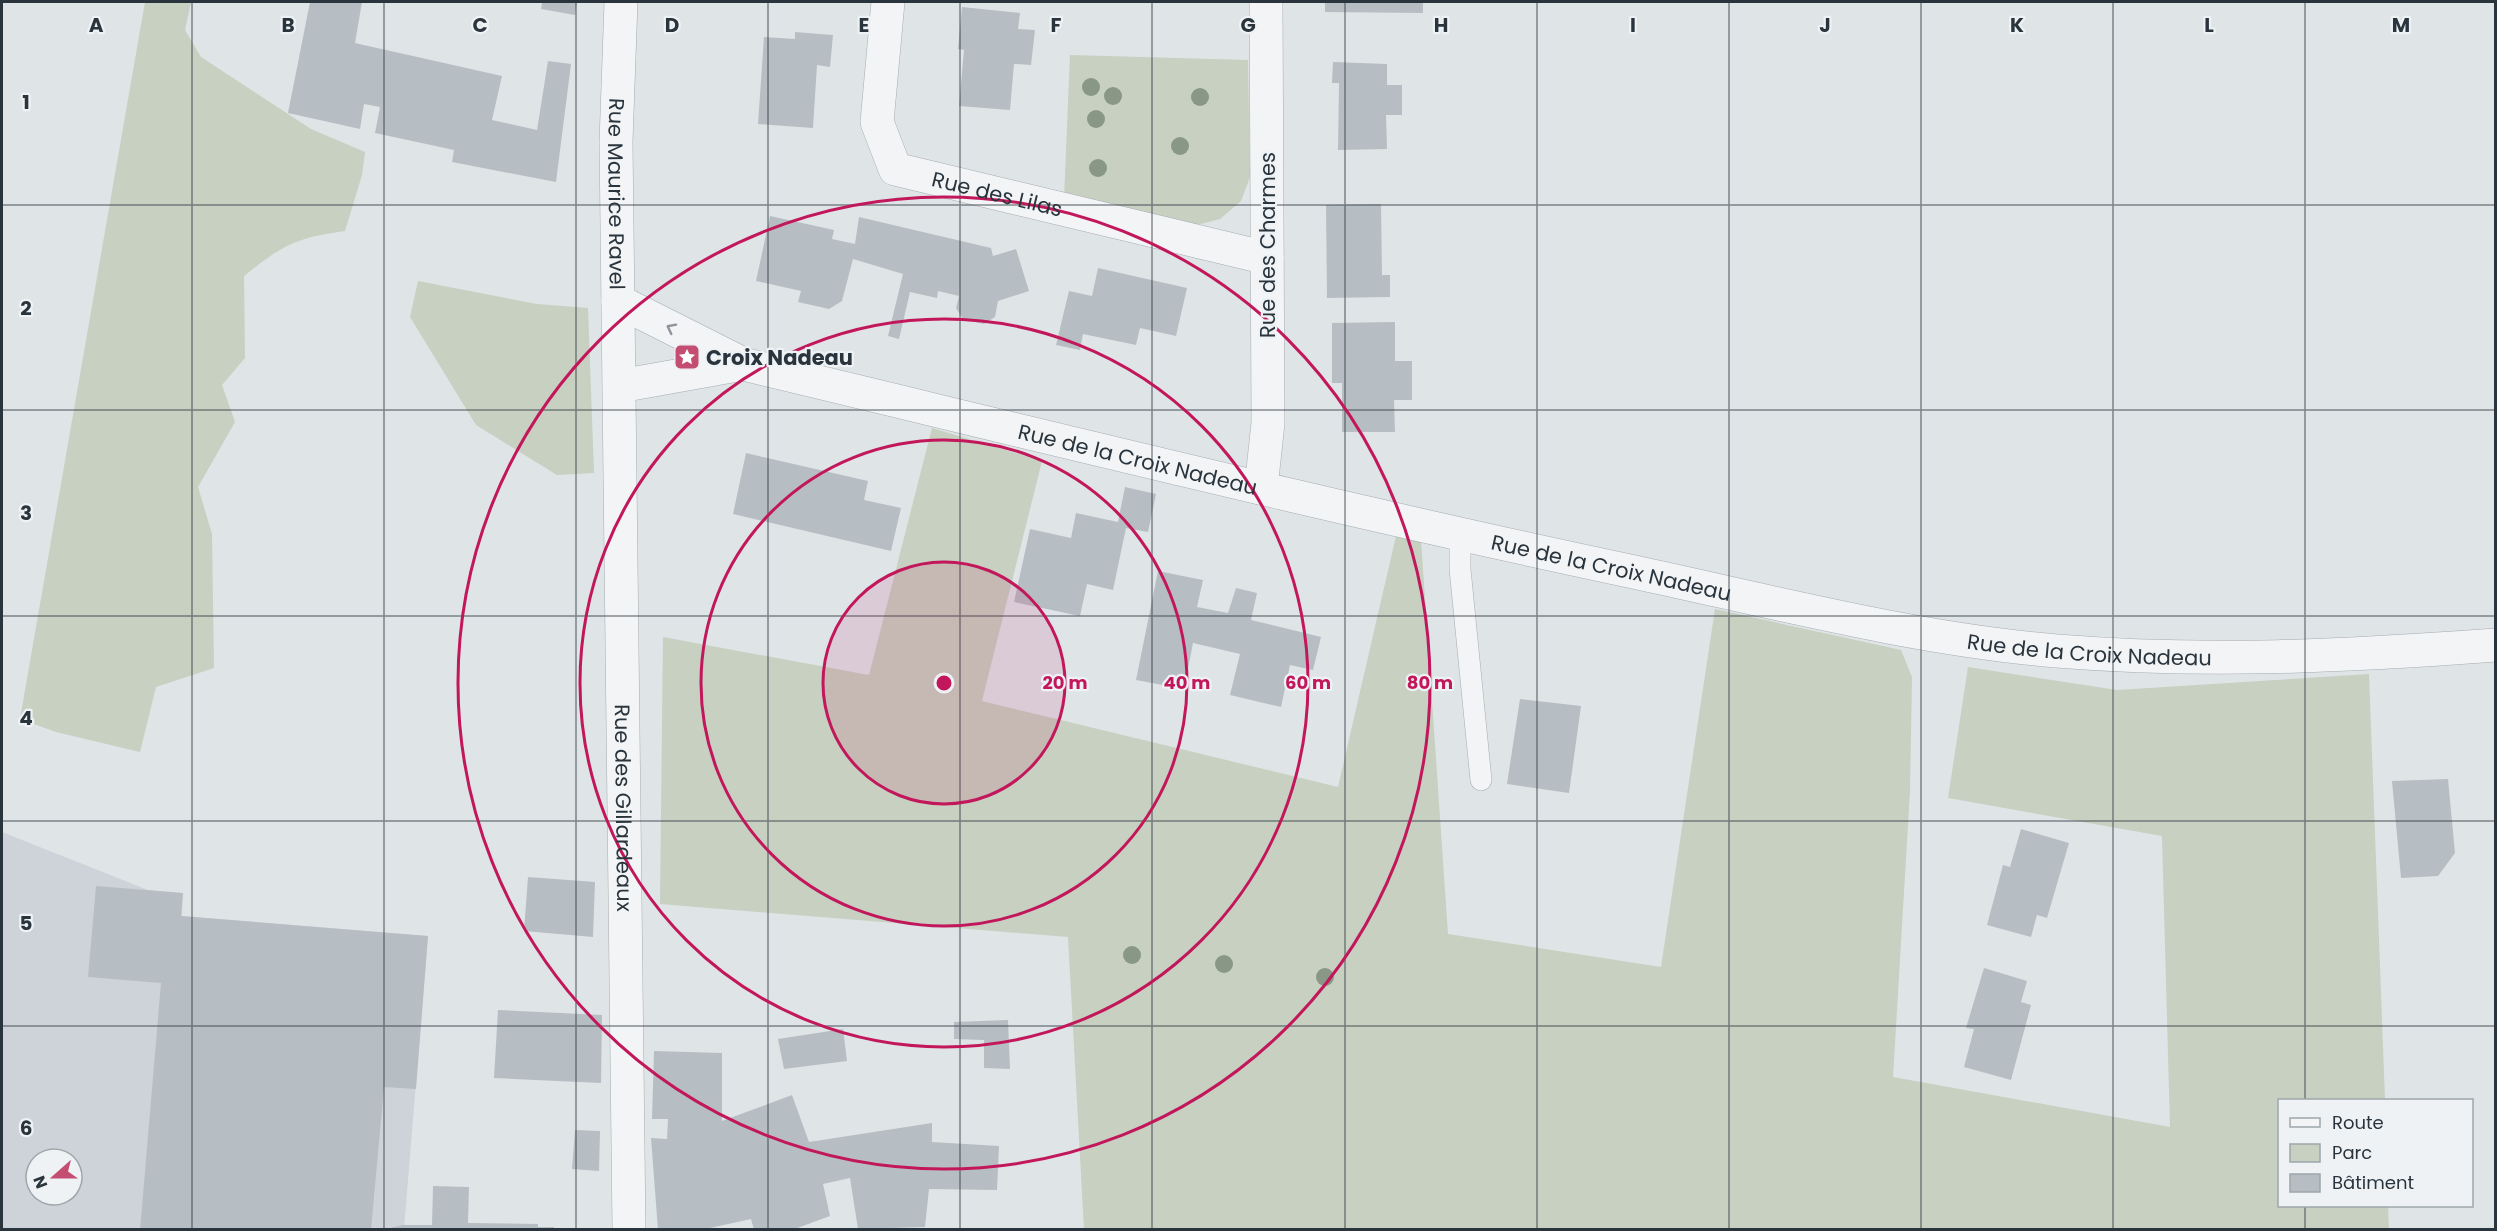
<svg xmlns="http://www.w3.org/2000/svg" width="2497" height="1231" font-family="Poppins,sans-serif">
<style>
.built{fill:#ced3d9;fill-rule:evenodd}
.green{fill:#c7d0c1}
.building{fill:#b7bec3}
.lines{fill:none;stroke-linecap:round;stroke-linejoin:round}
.service-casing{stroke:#a5acb1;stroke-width:22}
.minor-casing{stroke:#a5acb1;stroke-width:34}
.tertiary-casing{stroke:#a5acb1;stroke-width:34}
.service{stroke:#f2f4f6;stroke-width:21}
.minor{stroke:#f2f4f6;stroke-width:33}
.tertiary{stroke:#f2f4f6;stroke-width:33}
.tree{fill:#899787}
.oneway{stroke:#8e949a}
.grid{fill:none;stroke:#29343d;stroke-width:1.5;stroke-opacity:0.55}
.ring{fill:none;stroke:#c2185b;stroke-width:3}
.labels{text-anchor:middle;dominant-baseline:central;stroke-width:4.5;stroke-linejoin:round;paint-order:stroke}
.street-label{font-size:21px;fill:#29343d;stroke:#eef2f5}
.poi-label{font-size:21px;font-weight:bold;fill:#29343d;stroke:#eef2f5;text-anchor:start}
.grid-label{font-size:20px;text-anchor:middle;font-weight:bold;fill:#29343d;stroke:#eef2f5;stroke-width:4.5;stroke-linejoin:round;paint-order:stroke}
.centre{fill:#c2185b;stroke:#eef2f5;stroke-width:3}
.ring-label{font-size:18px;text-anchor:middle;font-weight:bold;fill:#c2185b;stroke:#eef2f5;stroke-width:4.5;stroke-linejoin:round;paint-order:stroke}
</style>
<rect width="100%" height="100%" fill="#dfe4e7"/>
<path class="built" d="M2,832L148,890L183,893L182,916L428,936L404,1229H2ZM36,1159H72V1195H36Z"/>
<g class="green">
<path d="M145,2H191L185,30L201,57L311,129L365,152L362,175L345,231C295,238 283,245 244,276L245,358L222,385L235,422L198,487L212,534L214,668L156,687L140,752L56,732L20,719Z"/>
<path d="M1070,55L1248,60L1250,177L1241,201L1220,219L1197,225L1064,198Z"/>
<path d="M418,281L537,304L588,308L594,473L557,475L476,425L410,317Z"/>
<path d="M932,428L1042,461L982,701L1338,787L1396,536L1421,540L1448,934L1661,967L1715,609L1901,650L1912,677L1910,791L1893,1077L2170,1127L2162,836L1948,798L1968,667L2117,690L2369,674L2385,1100H2280V1206H2388L2389,1229H1084L1068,937L660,904L663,637L869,675Z"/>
</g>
<g class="building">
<path d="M310,2H362L355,43L502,76L492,120L537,130L548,61L571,64L556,182L452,162L454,150L375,133L380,107L364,104L360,129L288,113Z"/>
<path d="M542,2H577L575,15L541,9Z"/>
<path d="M1325,2H1423V13L1325,12Z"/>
<path d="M962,7L1020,13L1018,29L1035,30L1031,65L1014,64L1010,110L959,106L964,50L958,49Z"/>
<path d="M795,32L833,35L830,67L817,65L813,128L758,124L764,37L795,39Z"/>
<path d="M1333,62L1387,64V85H1402V115H1386L1387,149L1338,150L1339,83H1332Z"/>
<path d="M1381,204L1382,275H1390V297L1327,298L1326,205Z"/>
<path d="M770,216L834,230L832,239L855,244L859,217L991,248L993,256L1016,249L1029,291L998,301L995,317L984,324L963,319L956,308L959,296L938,291L937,298L910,292L899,339L888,336L903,274L853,259L842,301L829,309L798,302L801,291L756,281Z"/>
<path d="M1098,268L1187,288L1176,336L1140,328L1136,345L1083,334L1080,350L1056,345L1069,291L1092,296Z"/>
<path d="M1395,322V361H1412V400H1394L1395,432H1342V383H1332V323Z"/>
<path d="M746,453L868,481L864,500L901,508L891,551L733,514Z"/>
<path d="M1125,487L1156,494L1148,532L1126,528L1113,590L1087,584L1080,616L1014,602L1030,529L1071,538L1076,513L1118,522Z"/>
<path d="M1158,571L1203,580L1197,607L1228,613L1236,588L1257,593L1251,620L1321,637L1313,670L1290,665L1281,707L1230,695L1240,654L1193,643L1184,689L1136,680Z"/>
<path d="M1520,699L1581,706L1569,793L1507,784Z"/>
<path d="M2448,779L2455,853L2438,876L2401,878L2392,781Z"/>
<path d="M2021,829L2069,843L2047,918L2037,915L2031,937L1987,925L2003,865L2010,867Z"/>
<path d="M528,877L595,882L593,937L524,931Z"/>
<path d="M96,886L183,893L181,916L428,936L416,1089L384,1087L371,1230H140L161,983L88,977Z"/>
<path d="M1984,968L2027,981L2021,1002L2031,1005L2011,1080L1964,1067L1974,1029L1966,1028Z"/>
<path d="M498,1010L602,1015L601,1083L494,1078Z"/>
<path d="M1008,1020L1010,1069L984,1068V1040L954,1039V1022Z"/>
<path d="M843,1029L847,1061L784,1069L778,1039Z"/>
<path d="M654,1051L722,1053V1121L792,1095L809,1142L932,1123V1142L999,1146L997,1190L929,1189L925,1227L858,1229L850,1178L823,1184L830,1216L792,1230H754L751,1219L701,1230H658L651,1138L667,1139L668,1119H652Z"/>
<path d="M575,1130L600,1131L599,1171L572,1169Z"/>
<path d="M433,1186L469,1187L468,1223L538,1224V1227H554V1230H381L403,1225H432Z"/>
</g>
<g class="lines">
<g class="service-casing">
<path id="service" d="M1460,535V569L1481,780"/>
</g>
<g class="minor-casing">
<g id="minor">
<path id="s1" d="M888,2L877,122L895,169L1267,258"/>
<path d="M618,301L743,364L620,386"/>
<path id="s2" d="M743,364C1040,435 1336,509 1634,572C1774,602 1914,639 2057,651C2206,663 2347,656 2496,645"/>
<path d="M1261,488L1268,423L1266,2"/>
</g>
</g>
<g class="tertiary-casing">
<g id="tertiary">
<path id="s3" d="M621,2L616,142L629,1230"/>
</g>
</g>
<use href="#service" class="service"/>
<use href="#minor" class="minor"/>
<use href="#tertiary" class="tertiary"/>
</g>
<g class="tree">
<circle cx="1091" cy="87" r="9"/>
<circle cx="1113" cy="96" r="9"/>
<circle cx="1200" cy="97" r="9"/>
<circle cx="1096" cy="119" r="9"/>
<circle cx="1180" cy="146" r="9"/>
<circle cx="1098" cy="168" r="9"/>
<circle cx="1132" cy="955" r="9"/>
<circle cx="1224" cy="964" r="9"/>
<circle cx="1325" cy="977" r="9"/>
</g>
<defs><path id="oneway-chevron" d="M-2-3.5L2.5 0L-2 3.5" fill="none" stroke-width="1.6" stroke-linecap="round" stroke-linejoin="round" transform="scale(1.5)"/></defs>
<use class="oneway" href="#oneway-chevron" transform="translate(671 328) rotate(-153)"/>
<path class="grid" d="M192,2V1230M384,2V1230M576,2V1230M768,2V1230M960,2V1230M1152,2V1230M1345,2V1230M1537,2V1230M1729,2V1230M1921,2V1230M2113,2V1230M2305,2V1100M2,205H2496M2,410H2496M2,616H2496M2,821H2496M2,1026H2496M2305,1206V1230"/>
<circle cx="944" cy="683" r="121" fill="#c2185b" fill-opacity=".12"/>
<g class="ring">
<circle cx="944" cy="683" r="121"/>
<circle cx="944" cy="683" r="243"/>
<circle cx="944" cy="683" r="364"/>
<circle cx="944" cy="683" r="486"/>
</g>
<defs>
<g id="sight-square" transform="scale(1.35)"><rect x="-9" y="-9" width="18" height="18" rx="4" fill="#c34e71" stroke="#eef2f5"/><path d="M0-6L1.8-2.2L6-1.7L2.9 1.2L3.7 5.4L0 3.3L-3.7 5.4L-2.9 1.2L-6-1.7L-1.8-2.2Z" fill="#fff"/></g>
</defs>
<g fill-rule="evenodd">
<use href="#sight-square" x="687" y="357"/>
</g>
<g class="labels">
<g class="street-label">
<text stroke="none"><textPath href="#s3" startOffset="192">Rue Maurice Ravel</textPath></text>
<text stroke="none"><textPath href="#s1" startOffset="276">Rue des Lilas</textPath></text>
<text transform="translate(1267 245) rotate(-90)">Rue des Charmes</text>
<text stroke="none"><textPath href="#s2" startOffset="406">Rue de la Croix Nadeau</textPath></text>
<text stroke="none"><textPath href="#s2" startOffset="892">Rue de la Croix Nadeau</textPath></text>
<text stroke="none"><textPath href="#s2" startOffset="1378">Rue de la Croix Nadeau</textPath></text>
<text stroke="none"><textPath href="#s3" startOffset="806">Rue des Gillardeaux</textPath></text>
</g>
<g class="poi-label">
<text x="706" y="357">Croix Nadeau</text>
</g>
</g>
<g class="grid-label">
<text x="96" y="32">A</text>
<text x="288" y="32">B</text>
<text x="480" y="32">C</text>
<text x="672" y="32">D</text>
<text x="864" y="32">E</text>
<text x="1056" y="32">F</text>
<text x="1248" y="32">G</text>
<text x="1441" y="32">H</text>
<text x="1633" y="32">I</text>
<text x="1825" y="32">J</text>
<text x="2017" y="32">K</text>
<text x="2209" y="32">L</text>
<text x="2401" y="32">M</text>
<text x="26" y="109">1</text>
<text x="26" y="315">2</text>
<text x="26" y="520">3</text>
<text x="26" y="725">4</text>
<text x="26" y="930">5</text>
<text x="26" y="1135">6</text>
</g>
<circle cx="944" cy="683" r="9" class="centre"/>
<g class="ring-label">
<text x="1065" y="689">20 m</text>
<text x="1187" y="689">40 m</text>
<text x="1308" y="689">60 m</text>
<text x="1430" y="689">80 m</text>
</g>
<rect width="2497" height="1231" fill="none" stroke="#29343d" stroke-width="6"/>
<rect x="2278" y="1099" width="195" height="108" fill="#eef2f5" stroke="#9fa6ab" stroke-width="1.5"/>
<rect x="2290" y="1118" width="30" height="9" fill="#f2f4f6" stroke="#9fa6ab" stroke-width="1.5"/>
<text x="2332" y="1129" font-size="18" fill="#29343d">Route</text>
<rect x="2290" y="1144" width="30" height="18" fill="#c7d0c1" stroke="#9fa6ab" stroke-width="1.5"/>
<text x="2332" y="1159" font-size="18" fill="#29343d">Parc</text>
<rect x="2290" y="1174" width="30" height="18" fill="#b7bec3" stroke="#9fa6ab" stroke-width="1.5"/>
<text x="2332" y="1189" font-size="18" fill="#29343d">Bâtiment</text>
<g transform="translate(54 1177) rotate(249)"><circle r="28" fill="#eef2f5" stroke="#9fa6ab" stroke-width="1.5"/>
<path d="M0-4.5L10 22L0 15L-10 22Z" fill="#c34e71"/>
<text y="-9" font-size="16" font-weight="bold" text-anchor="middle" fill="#29343d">N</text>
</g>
</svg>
